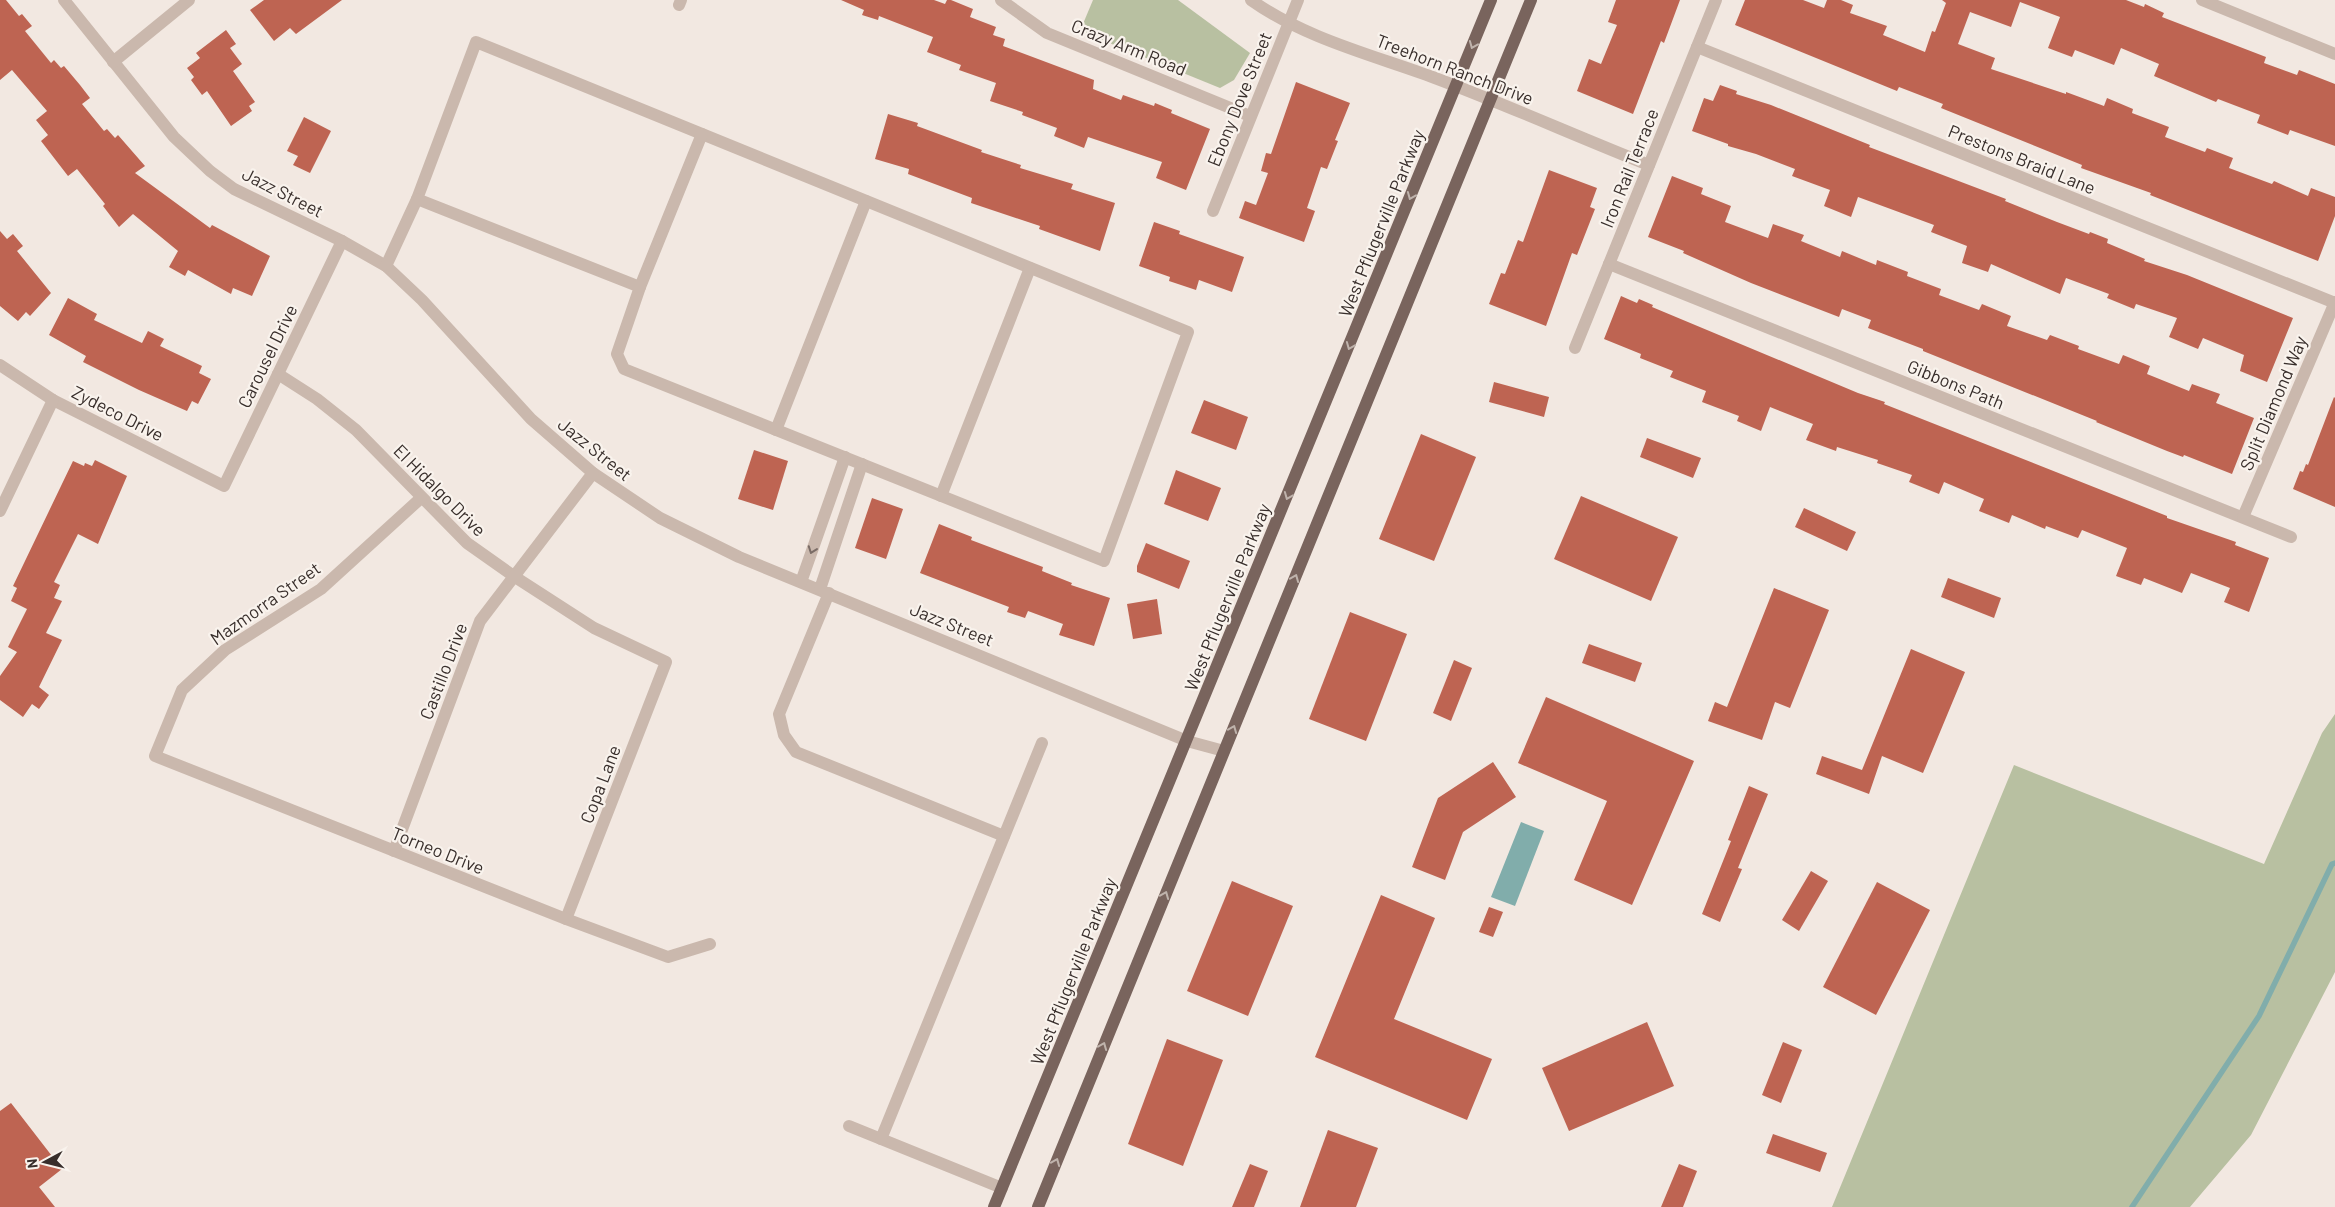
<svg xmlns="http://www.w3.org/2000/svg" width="2335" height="1207" font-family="Barlow,sans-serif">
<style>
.green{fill:#b8c0a1}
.water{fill:#81adab}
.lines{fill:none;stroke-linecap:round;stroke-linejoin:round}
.stream{stroke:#81adab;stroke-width:5.5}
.building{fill:#be6452}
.minor{stroke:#cab8ad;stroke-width:12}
.major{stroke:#79645d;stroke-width:12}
.oneway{stroke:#bfb3ac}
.oneway2{stroke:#7a6c66}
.labels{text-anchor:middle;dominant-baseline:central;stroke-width:4.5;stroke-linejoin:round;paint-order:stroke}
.street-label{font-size:18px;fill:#382e2b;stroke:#f9f3ed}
</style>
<rect width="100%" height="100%" fill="#f2e8e1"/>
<g class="green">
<path d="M1093,0H1178L1250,53L1234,80L1220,88L1080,31Z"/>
<path d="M2335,714V972L2251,1135L2190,1207H1832L2014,765L2264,864L2322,733Z"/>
</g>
<path class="water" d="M1521,822L1544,831L1515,906L1491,897Z"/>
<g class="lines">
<path class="stream" d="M2132,1207L2259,1016L2332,864L2335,863"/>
</g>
<g class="building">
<path d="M0,0H6L19,16L22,14L32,26L25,31L51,63L54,60L61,68L64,66L80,85L90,98L82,104L104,131L107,129L115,138L118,135L145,166L135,173L210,228L212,225L270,256L252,296L233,288L231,294L188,270L185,276L169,267L178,251L133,214L119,227L103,206L105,204L77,169L68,176L41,141L48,135L36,120L47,111L12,70L0,80Z"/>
<path d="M264,0H342L296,34L290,28L274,41L250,10Z"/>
<path d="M841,0H934L945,4L947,0H951L973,9L970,17L996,27L993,35L1005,39L1003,46L1094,80L1093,89L1121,100L1123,95L1154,106L1155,103L1172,110L1171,113L1210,129L1186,190L1156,178L1162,162L1088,137L1084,148L1054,136L1057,128L1022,115L1023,112L990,101L996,83L959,70L961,65L927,52L933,37L879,16L878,20L862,15L864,10Z"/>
<path d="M1616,0H1680L1664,43L1661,41L1633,114L1577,91L1589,59L1601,64L1617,25L1608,22Z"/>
<path d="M1745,0H1803L1824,8L1827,0H1841L1853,5L1850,13L1887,26L1883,35L1925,52L1932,31L1935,32L1946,3L1942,0H2126L2144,7L2145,4L2164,13L2162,17L2266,57L2264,63L2297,75L2299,70L2335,84V146L2290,130L2288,135L2257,123L2260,115L2218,99L2216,102L2154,76L2159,64L2121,48L2114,65L2075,50L2072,57L2048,48L2060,17L2020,2L2011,27L1970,12L1958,44L1995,58L1991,69L2066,94V92L2104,106L2107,98L2133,109L2132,113L2169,127L2165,137L2205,152L2207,148L2233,158L2229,168L2272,184L2274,181L2308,196L2311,188L2335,197V216L2318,261L2150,195L2151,193L2081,168L2082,165L1941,108L1943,104L1899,87L1897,91L1735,25Z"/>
<path d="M226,30L236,44L230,48L242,64L233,71L255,102L249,106L252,111L231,126L207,91L202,95L191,80L194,77L187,68L200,58L196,53Z"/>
<path d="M1296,82L1350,103L1335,140L1338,141L1327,169L1321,167L1307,208L1315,211L1304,242L1239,218L1245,201L1256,205L1268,173L1261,171L1266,153L1271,154Z"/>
<path d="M1720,85L1737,91L1736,94L1771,105L1870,145L1869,147L2006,199L2005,201L2057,222L2089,234L2090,232L2108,239L2107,243L2145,259L2144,261L2187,275L2293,318L2267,382L2240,371L2244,355L2203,338L2198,349L2169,337L2177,318L2136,304L2134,309L2107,298L2109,294L2066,278L2060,294L1991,264L1988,272L1962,263L1967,246L1931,232L1934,225L1858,197L1851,217L1824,206L1830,190L1792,176L1795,169L1756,154L1728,146V144L1692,131L1704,98L1713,101Z"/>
<path d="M888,114L918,123L917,126L982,150L981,152L1021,165L1020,168L1073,184L1071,189L1115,203L1100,251L1039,229L1040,226L971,203L972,198L908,174L909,169L875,159Z"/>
<path d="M304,117L331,131L310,173L293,165L298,156L287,151Z"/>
<path d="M1549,170L1597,188L1590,207L1595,209L1577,255L1572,253L1546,326L1489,304L1501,273L1505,274L1518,240L1523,242Z"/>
<path d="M1672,176L1703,188L1701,194L1731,206L1725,222L1768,238L1773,224L1804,235L1801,241L1840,257L1842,251L1876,265L1877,260L1908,272L1907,276L1941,289L1939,295L1979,310L1982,304L2011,316L2007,326L2047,340L2050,335L2079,346L2078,349L2119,364L2123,355L2150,366L2147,374L2189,391L2192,384L2220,394L2216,403L2254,418L2232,474L2184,455L2183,457L2167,451L2096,422L2097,421L1923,351V349L1868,328L1871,320L1842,309L1839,317L1751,283L1683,253L1684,251L1648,237Z"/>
<path d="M1154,222L1180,231L1179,234L1244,257L1232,292L1199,280L1196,290L1169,281L1170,277L1139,266Z"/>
<path d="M0,231L7,239L13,234L23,246L17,251L51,293L30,316L26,312L18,321L0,306Z"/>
<path d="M1621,296L1637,303L1639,299L1653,305L1652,307L1858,393L1885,402L1884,404L2167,516V518L2236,542L2235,545L2269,558L2249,612L2224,602L2230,588L2191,573L2182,593L2144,578L2141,585L2116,576L2127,548L2082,530L2078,538L2046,526L2045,529L2012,515L2009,523L1979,511L1984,499L1944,482L1939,494L1909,482L1912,475L1877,463L1878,460L1837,447L1836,451L1806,440L1813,424L1770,407L1761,431L1737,421L1739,416L1702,402L1706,391L1670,377L1673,371L1640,358L1641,354L1604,339Z"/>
<path d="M68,298L97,314L94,320L142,343L148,331L164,339L160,346L202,366L199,373L211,379L198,404L192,401L187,411L139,390L83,362L86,356L49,335Z"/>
<path d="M1494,382L1549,397L1544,417L1489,402Z"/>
<path d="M2334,397L2335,398V507L2293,489L2300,471L2303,472L2306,464L2308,465Z"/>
<path d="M1204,400L1248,417L1236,450L1191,433Z"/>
<path d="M1421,434L1476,457L1434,561L1379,539Z"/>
<path d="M1647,438L1701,458L1693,478L1640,457Z"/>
<path d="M754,450L788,461L773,510L738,499Z"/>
<path d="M95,460L127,476L98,544L78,534L54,582L60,585L54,598L62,601L46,633L62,640L39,687L49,695L39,709L32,704L23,717L0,700V676L17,652L8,647L27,609L11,601L17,588L13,586L73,461L84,466L85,463L92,466Z"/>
<path d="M1176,470L1221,488L1208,521L1164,504Z"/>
<path d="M1581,496L1678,537L1651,601L1554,559Z"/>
<path d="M872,498L903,509L886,559L855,548Z"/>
<path d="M1804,508L1856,532L1847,551L1795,527Z"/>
<path d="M939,524L972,537L971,540L1043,567L1042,571L1072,583L1071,585L1110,598L1094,646L1059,635L1063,624L1028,611L1025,618L1007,612L1009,607L920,573Z"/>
<path d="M1146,543L1190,561L1179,589L1137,572V566Z"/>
<path d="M1948,578L2001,598L1994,618L1941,597Z"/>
<path d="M1774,588L1829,610L1790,708L1775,702L1762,740L1708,721L1715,702L1727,707Z"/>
<path d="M1157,599L1162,634L1133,639L1127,604Z"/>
<path d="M1350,612L1407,634L1366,741L1309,719Z"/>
<path d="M1589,644L1642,663L1635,682L1582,663Z"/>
<path d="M1911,649L1965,672L1923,773L1882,756L1869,794L1816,774L1822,756L1862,770Z"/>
<path d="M1454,660L1472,668L1451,721L1433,713Z"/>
<path d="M1546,697L1694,761L1632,905L1574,880L1607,801L1518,763Z"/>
<path d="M1493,762L1516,797L1463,832L1445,880L1412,867L1438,798Z"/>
<path d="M1749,786L1768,794L1738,868L1742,869L1720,922L1702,914L1731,841L1728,840Z"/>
<path d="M1811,871L1828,881L1799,931L1782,920Z"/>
<path d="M1232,881L1293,906L1248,1016L1187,991Z"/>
<path d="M1877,882L1930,910L1876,1015L1823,987Z"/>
<path d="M1381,895L1435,918L1394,1019L1492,1059L1467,1120L1315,1057Z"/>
<path d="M1489,907L1503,912L1493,937L1479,932Z"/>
<path d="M1647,1022L1674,1086L1569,1131L1542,1068Z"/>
<path d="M1167,1039L1223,1060L1183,1166L1128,1144Z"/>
<path d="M1783,1042L1802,1050L1781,1103L1762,1095Z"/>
<path d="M11,1103L62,1169L39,1187L55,1207H0V1111Z"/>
<path d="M1328,1130L1378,1148L1356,1207H1300Z"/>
<path d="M1773,1134L1827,1153L1820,1172L1766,1153Z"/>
<path d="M1250,1164L1268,1171L1254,1207H1232Z"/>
<path d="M1679,1164L1697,1171L1683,1207H1661Z"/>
</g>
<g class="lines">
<g class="minor">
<path d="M64,0L174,137L210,171L234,189L342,241L386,266L422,300L531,419L593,473L660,518L739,557L1187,741L1224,751"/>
<path d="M1001,0L1047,33L1250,116"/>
<path d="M1251,0C1306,39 1373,55 1435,78C1507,105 1578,137 1649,165"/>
<path d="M2202,0L2335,54"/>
<path d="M679,5L681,0"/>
<path d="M476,42L1188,332L1104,561L624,369L617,354L640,287L417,199Z"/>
<path d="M1697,47L2335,303"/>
<path d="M113,62L189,0"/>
<path d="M1213,211L1298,0"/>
<path d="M1609,264L2291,537"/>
<path d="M386,266L417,199"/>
<path d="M640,287L702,134"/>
<path d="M1575,348L1716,0"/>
<path d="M0,365L53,400L224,486L342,241"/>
<path d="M278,374L317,399L356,430L467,543L515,577L594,628L666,662L566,919"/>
<path d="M776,430L866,201"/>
<path d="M941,496L1030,268"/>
<path d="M421,498L321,589L225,650L182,690L155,756L566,919L668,957L710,944"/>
<path d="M0,511L53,400"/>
<path d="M2243,517L2335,302"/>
<path d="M801,582L845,457"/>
<path d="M820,589L862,464"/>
<path d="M829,593L779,714L784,735L796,752L1004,836"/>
<path d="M394,851L480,621L593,473"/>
<path d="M849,1126L1002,1188"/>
<path d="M881,1139L1042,743"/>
</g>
<g class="major">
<path d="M994,1207L1491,0"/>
<path d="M1038,1207L1531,0"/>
</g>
</g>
<defs><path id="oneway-chevron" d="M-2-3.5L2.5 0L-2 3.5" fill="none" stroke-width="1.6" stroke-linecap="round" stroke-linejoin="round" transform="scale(1.25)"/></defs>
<g class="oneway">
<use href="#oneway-chevron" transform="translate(1473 45) rotate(112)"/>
<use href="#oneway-chevron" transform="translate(1411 196) rotate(112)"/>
<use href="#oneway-chevron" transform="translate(1350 346) rotate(112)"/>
<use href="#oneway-chevron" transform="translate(1288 496) rotate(112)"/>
<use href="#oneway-chevron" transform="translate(1295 578) rotate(-68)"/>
<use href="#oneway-chevron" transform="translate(1233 729) rotate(-68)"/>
<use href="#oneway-chevron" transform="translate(1165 895) rotate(-68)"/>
<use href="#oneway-chevron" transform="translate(1103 1046) rotate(-68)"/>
<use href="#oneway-chevron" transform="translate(1056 1162) rotate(-68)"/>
</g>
<use class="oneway2" href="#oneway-chevron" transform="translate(812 550) rotate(110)"/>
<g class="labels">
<g class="street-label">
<text transform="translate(1129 47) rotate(22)">Crazy Arm Road</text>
<text transform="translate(1455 69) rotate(21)">Treehorn Ranch Drive</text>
<text transform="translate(1239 99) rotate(-68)">Ebony Dove Street</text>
<text transform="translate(2022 159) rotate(22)">Prestons Braid Lane</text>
<text transform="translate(1629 168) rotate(-68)">Iron Rail Terrace</text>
<text transform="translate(283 192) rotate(27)">Jazz Street</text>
<text transform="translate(1381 223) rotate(-68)">West Pflugerville Parkway</text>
<text transform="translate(267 356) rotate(-64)">Carousel Drive</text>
<text transform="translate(1956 384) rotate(22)">Gibbons Path</text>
<text transform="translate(2273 403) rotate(-67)">Split Diamond Way</text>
<text transform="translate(118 413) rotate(27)">Zydeco Drive</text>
<text transform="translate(595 449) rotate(39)">Jazz Street</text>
<text transform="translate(440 490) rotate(45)">El Hidalgo Drive</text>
<text transform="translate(1227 597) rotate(-68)">West Pflugerville Parkway</text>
<text transform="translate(265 603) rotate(-35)">Mazmorra Street</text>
<text transform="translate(952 624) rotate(22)">Jazz Street</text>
<text transform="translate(443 671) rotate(-69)">Castillo Drive</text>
<text transform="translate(600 784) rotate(-69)">Copa Lane</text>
<text transform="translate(438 850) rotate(22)">Torneo Drive</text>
<text transform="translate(1073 971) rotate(-68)">West Pflugerville Parkway</text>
</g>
</g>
<g transform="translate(45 1162) rotate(263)" stroke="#f9f3ed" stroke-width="4" paint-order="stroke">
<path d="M0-4L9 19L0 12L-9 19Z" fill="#382e2b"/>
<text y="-8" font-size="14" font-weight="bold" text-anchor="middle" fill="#382e2b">N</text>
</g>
</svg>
